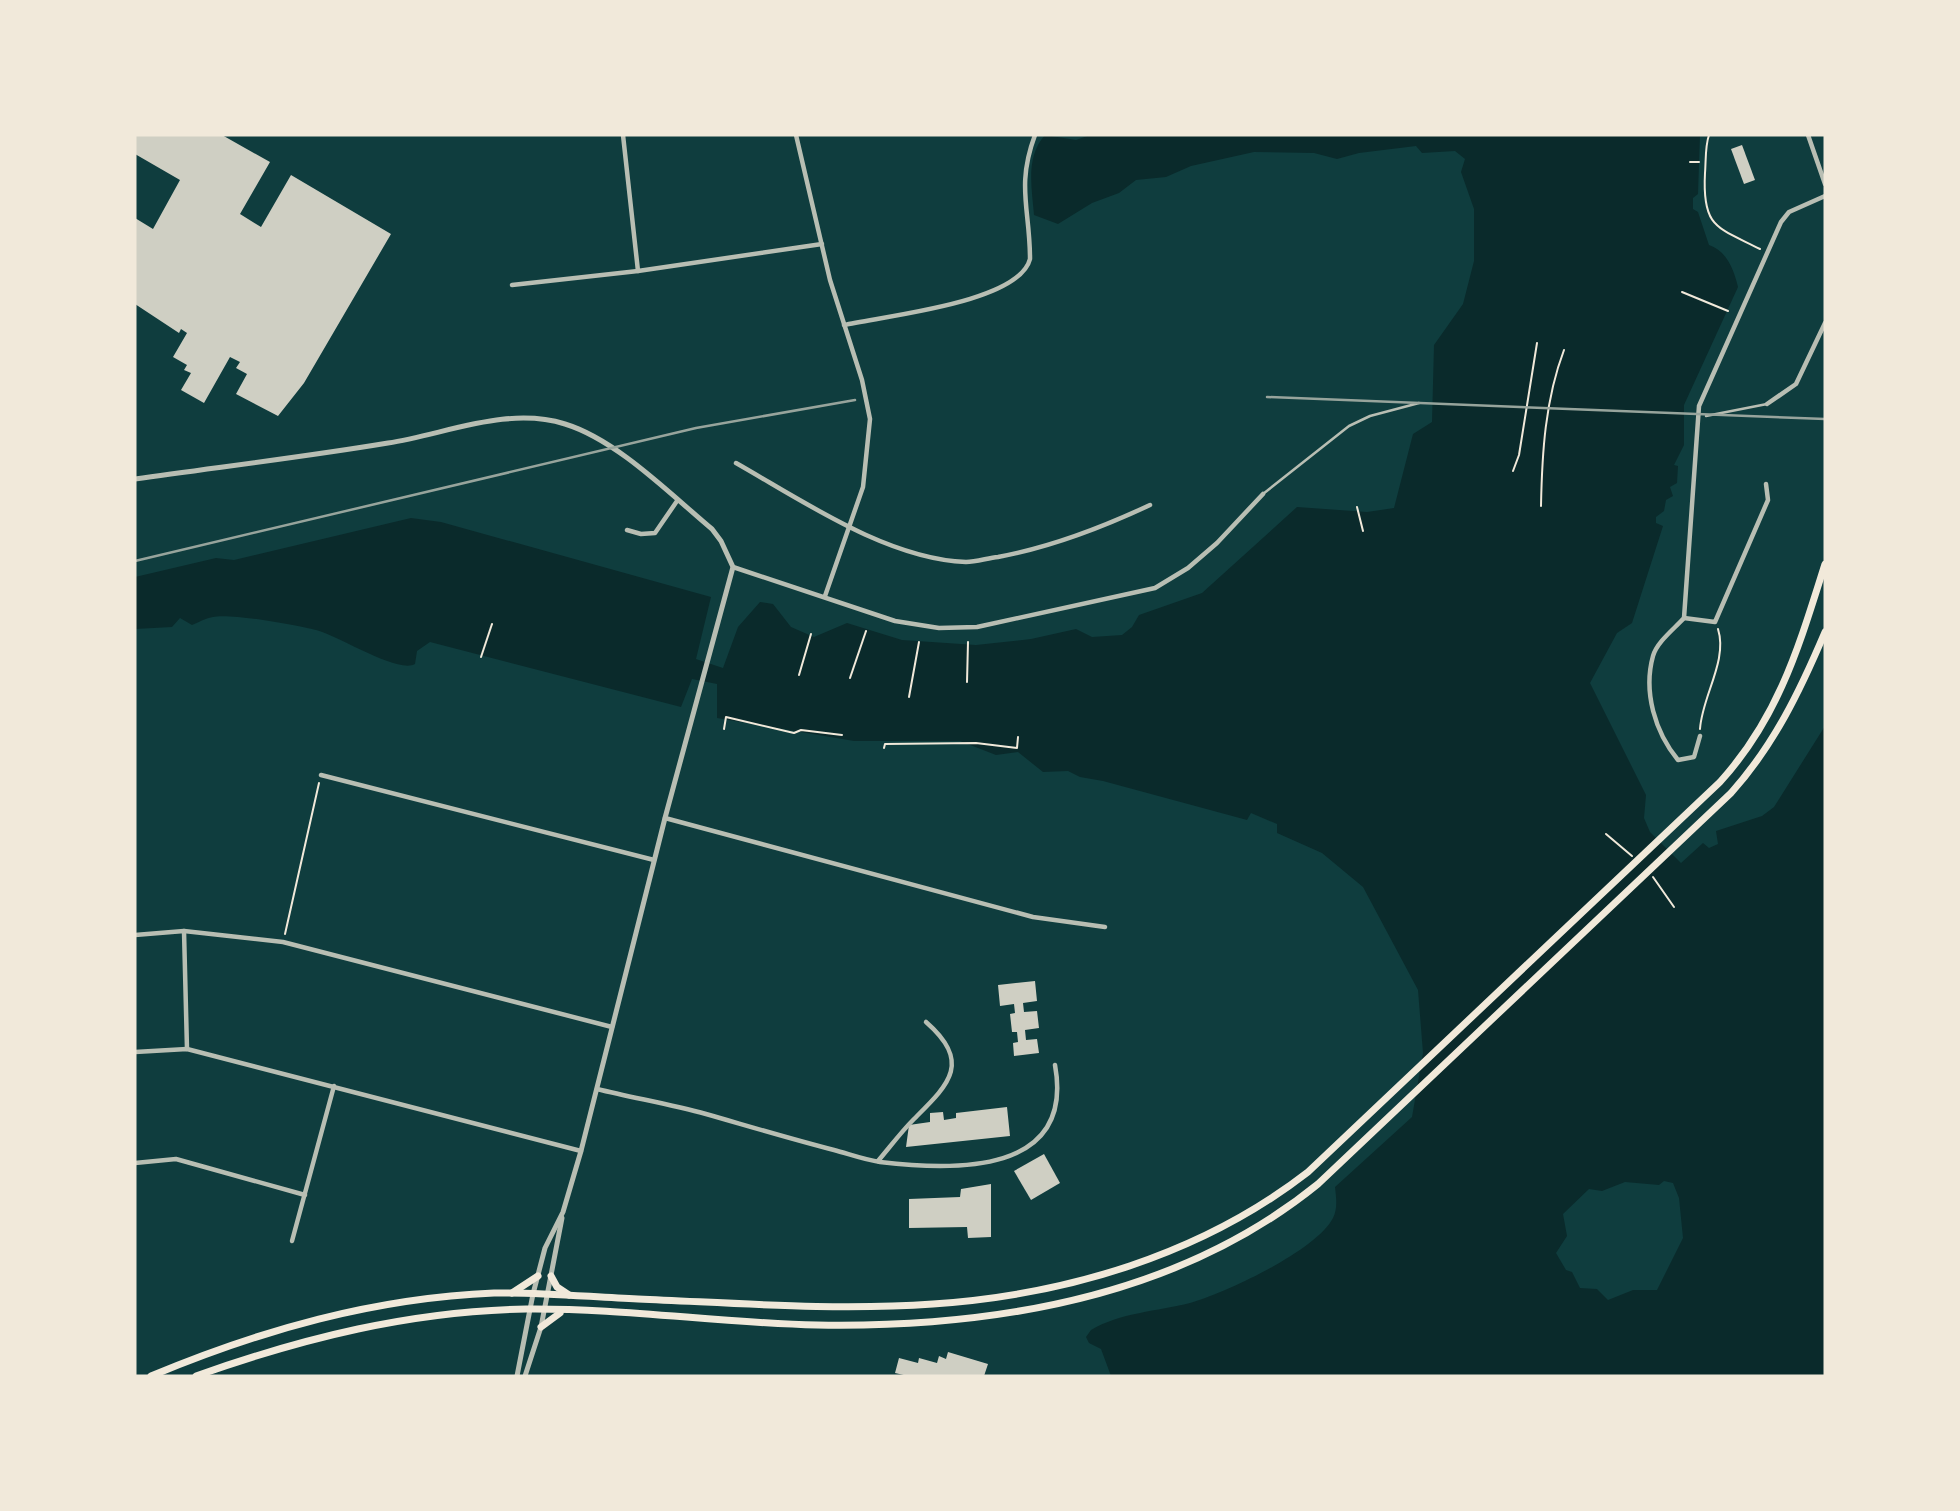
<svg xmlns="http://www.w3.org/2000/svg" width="1960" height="1511" font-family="'Source Sans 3',sans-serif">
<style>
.water{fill:#0a2a2b;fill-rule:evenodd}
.building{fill:#cfcfc3}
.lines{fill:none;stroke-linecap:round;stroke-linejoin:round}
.path{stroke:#f1e9da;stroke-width:2}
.service{stroke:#b8beb3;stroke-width:2.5}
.minor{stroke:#b8beb3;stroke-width:4.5}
.tertiary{stroke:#b8beb3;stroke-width:5}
.trunk{stroke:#f1e9da;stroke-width:7}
.rail{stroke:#97a49c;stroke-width:2.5}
</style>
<rect width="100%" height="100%" fill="#0f3d3e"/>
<path class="water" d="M1045,135L1076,140L1090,135H1700L1698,194L1693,198V209L1698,212L1709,245C1727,251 1734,270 1738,287L1684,405V445L1674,465L1678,466L1677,483L1670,487L1673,496L1666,500L1664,511L1656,517V523L1663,526L1632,623L1617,633L1590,683L1646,795L1644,818L1650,832L1681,863L1703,843L1709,848L1718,844L1716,831L1762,816L1774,807L1825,726V1376H1111L1101,1349L1089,1343L1086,1337L1091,1330C1119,1313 1158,1311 1190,1303C1225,1293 1316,1251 1333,1218C1338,1208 1336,1197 1335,1187L1412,1117L1423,1053L1418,990L1363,887L1322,853L1277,833V824L1251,813L1247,820L1103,781L1080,777L1068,771L1043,772L1018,752L996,755L960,741H854L717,718V684L692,679L681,707L430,642L417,651L415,664C398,674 339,636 316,630C297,625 230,613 213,617C206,618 199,622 192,625L180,618L172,627L135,629V577L216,558L234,560L411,518L441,522L711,597L696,659L723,668L738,627L760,602L773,604L791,627L814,637L847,623L902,640L976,645L1031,639L1076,629L1092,637L1122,635L1132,627L1139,615L1202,593L1297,507L1367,512L1394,508L1413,434L1432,422L1434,345L1463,304L1474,261V209L1461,172L1465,159L1455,151L1422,153L1416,146L1359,153L1337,159L1314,153L1254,152L1191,166L1166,177L1136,180L1119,193L1092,203L1058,224L1034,215C1032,189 1025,157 1045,135ZM1664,1181L1673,1183L1679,1198L1683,1238L1657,1290H1633L1608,1300L1597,1289L1580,1288L1572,1272L1566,1270L1556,1253L1567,1236L1563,1214L1589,1189L1602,1191L1625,1182L1659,1185Z"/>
<g class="building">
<path d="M135,135H222L270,162L240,214L261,227L291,175L391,234L304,383L278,416L236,394L247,374L236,368L240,362L230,357L204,403L181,390L191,373L184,370L187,365L173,357L187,333L181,329L179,333L135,304V218L153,229L180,180L135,154Z"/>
<path d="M1742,145L1755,180L1744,184L1731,149Z"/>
<path d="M1035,981L1037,1001L1023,1003L1024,1012L1037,1011L1039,1028L1025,1030L1026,1040L1037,1039L1039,1053L1014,1056L1013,1043L1018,1042L1017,1032H1012L1010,1014L1015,1013L1014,1004L1000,1006L998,985Z"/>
<path d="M1007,1107L1010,1136L906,1147L909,1125L930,1122V1113L943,1112L944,1120L956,1118V1113Z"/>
<path d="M1044,1154L1060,1183L1031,1200L1014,1171Z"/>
<path d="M991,1184V1237L968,1238L967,1227L909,1228V1199L960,1197L961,1189Z"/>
<path d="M948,1352L988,1364L984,1376H908L895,1373L899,1358L918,1363L919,1358L937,1363L939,1356L946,1359Z"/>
</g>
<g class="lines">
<g class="path">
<path d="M1709,135C1705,146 1706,161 1705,173C1702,228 1717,227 1760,249"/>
<path d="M1690,162H1699"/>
<path d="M1682,292L1728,311"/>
<path d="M1513,471L1519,455L1537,343"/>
<path d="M1541,506C1542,454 1545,400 1564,350"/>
<path d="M1357,507L1363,531"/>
<path d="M481,657L492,624"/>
<path d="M799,675L811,634"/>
<path d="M850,678L866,631"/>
<path d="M967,682L968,642"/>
<path d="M909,697L919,642"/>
<path d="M724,729L726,717L794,733L801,730L842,735"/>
<path d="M1700,729C1702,696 1728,661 1718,629"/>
<path d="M884,748L885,744L976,743L1017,748L1018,737"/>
<path d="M1606,834L1632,856"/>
<path d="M1653,877L1674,907"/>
<path d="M285,934L319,783"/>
</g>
<g class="service">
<path d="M1706,416L1767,404"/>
<path d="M1263,494L1349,426L1370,416L1419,403"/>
</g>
<g class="minor">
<path d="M623,135L638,271"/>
<path d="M796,135L830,280L862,380L870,419L863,487L825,596"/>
<path d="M1808,135L1825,184"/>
<path d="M512,285L638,271L822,244"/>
<path d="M844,325C883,316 1019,303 1030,259C1030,209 1016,186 1035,135"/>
<path d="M1767,404L1796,384L1825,323"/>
<path d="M736,463C803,501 887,559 966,562C976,562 988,558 998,557C1052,547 1101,528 1150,505"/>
<path d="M627,530L641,534L655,533L677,501"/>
<path d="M733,567L895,621L939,628L977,627L1155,588L1188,568L1217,543L1263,494"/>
<path d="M1684,618L1715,622L1768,500L1766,484"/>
<path d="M1700,736L1694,757L1678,760C1655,732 1643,692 1653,656C1657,642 1674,629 1684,618L1699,406L1781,222L1789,212L1825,196"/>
<path d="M321,775L654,860"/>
<path d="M665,818L1033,917L1105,927"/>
<path d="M184,931L187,1049"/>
<path d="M135,935L184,931L283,942L612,1027"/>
<path d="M135,1052L187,1049L581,1151"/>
<path d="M597,1089C633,1098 670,1104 706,1114C748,1126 791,1139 834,1150C849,1154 865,1160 880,1162C955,1171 1075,1175 1055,1065"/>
<path d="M878,1161C890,1147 901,1132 914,1119C948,1085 973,1063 926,1022"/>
<path d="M135,1163L176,1159L305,1195"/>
<path d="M292,1241L334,1086"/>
</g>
<g class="tertiary">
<path d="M135,479C219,467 304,457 388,443C446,434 507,406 565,424C617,440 670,494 712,529L721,541L733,567L665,818L581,1151L563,1212L545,1248L533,1294L517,1376"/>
<path d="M525,1376L541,1327L562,1218"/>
</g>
<g class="trunk">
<path d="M551,1276L557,1287L569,1295"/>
<path d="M512,1293L538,1276"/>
<path d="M541,1327L560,1313"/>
<path d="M151,1376C261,1330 374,1298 494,1293C541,1292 590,1297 638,1299C736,1303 835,1311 933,1304C1066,1295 1201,1255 1308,1172L1720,782C1779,717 1799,646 1825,564"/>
<path d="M196,1376C303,1338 411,1311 526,1309C623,1308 720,1323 817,1325C993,1328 1179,1297 1318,1184L1731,793C1774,745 1800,691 1825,632"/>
</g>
<g class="rail">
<path d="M1267,397L1825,419"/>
<path d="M135,561L696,428L855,400"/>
</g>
</g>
<rect width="1960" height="1511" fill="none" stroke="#f1e9da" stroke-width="273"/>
</svg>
